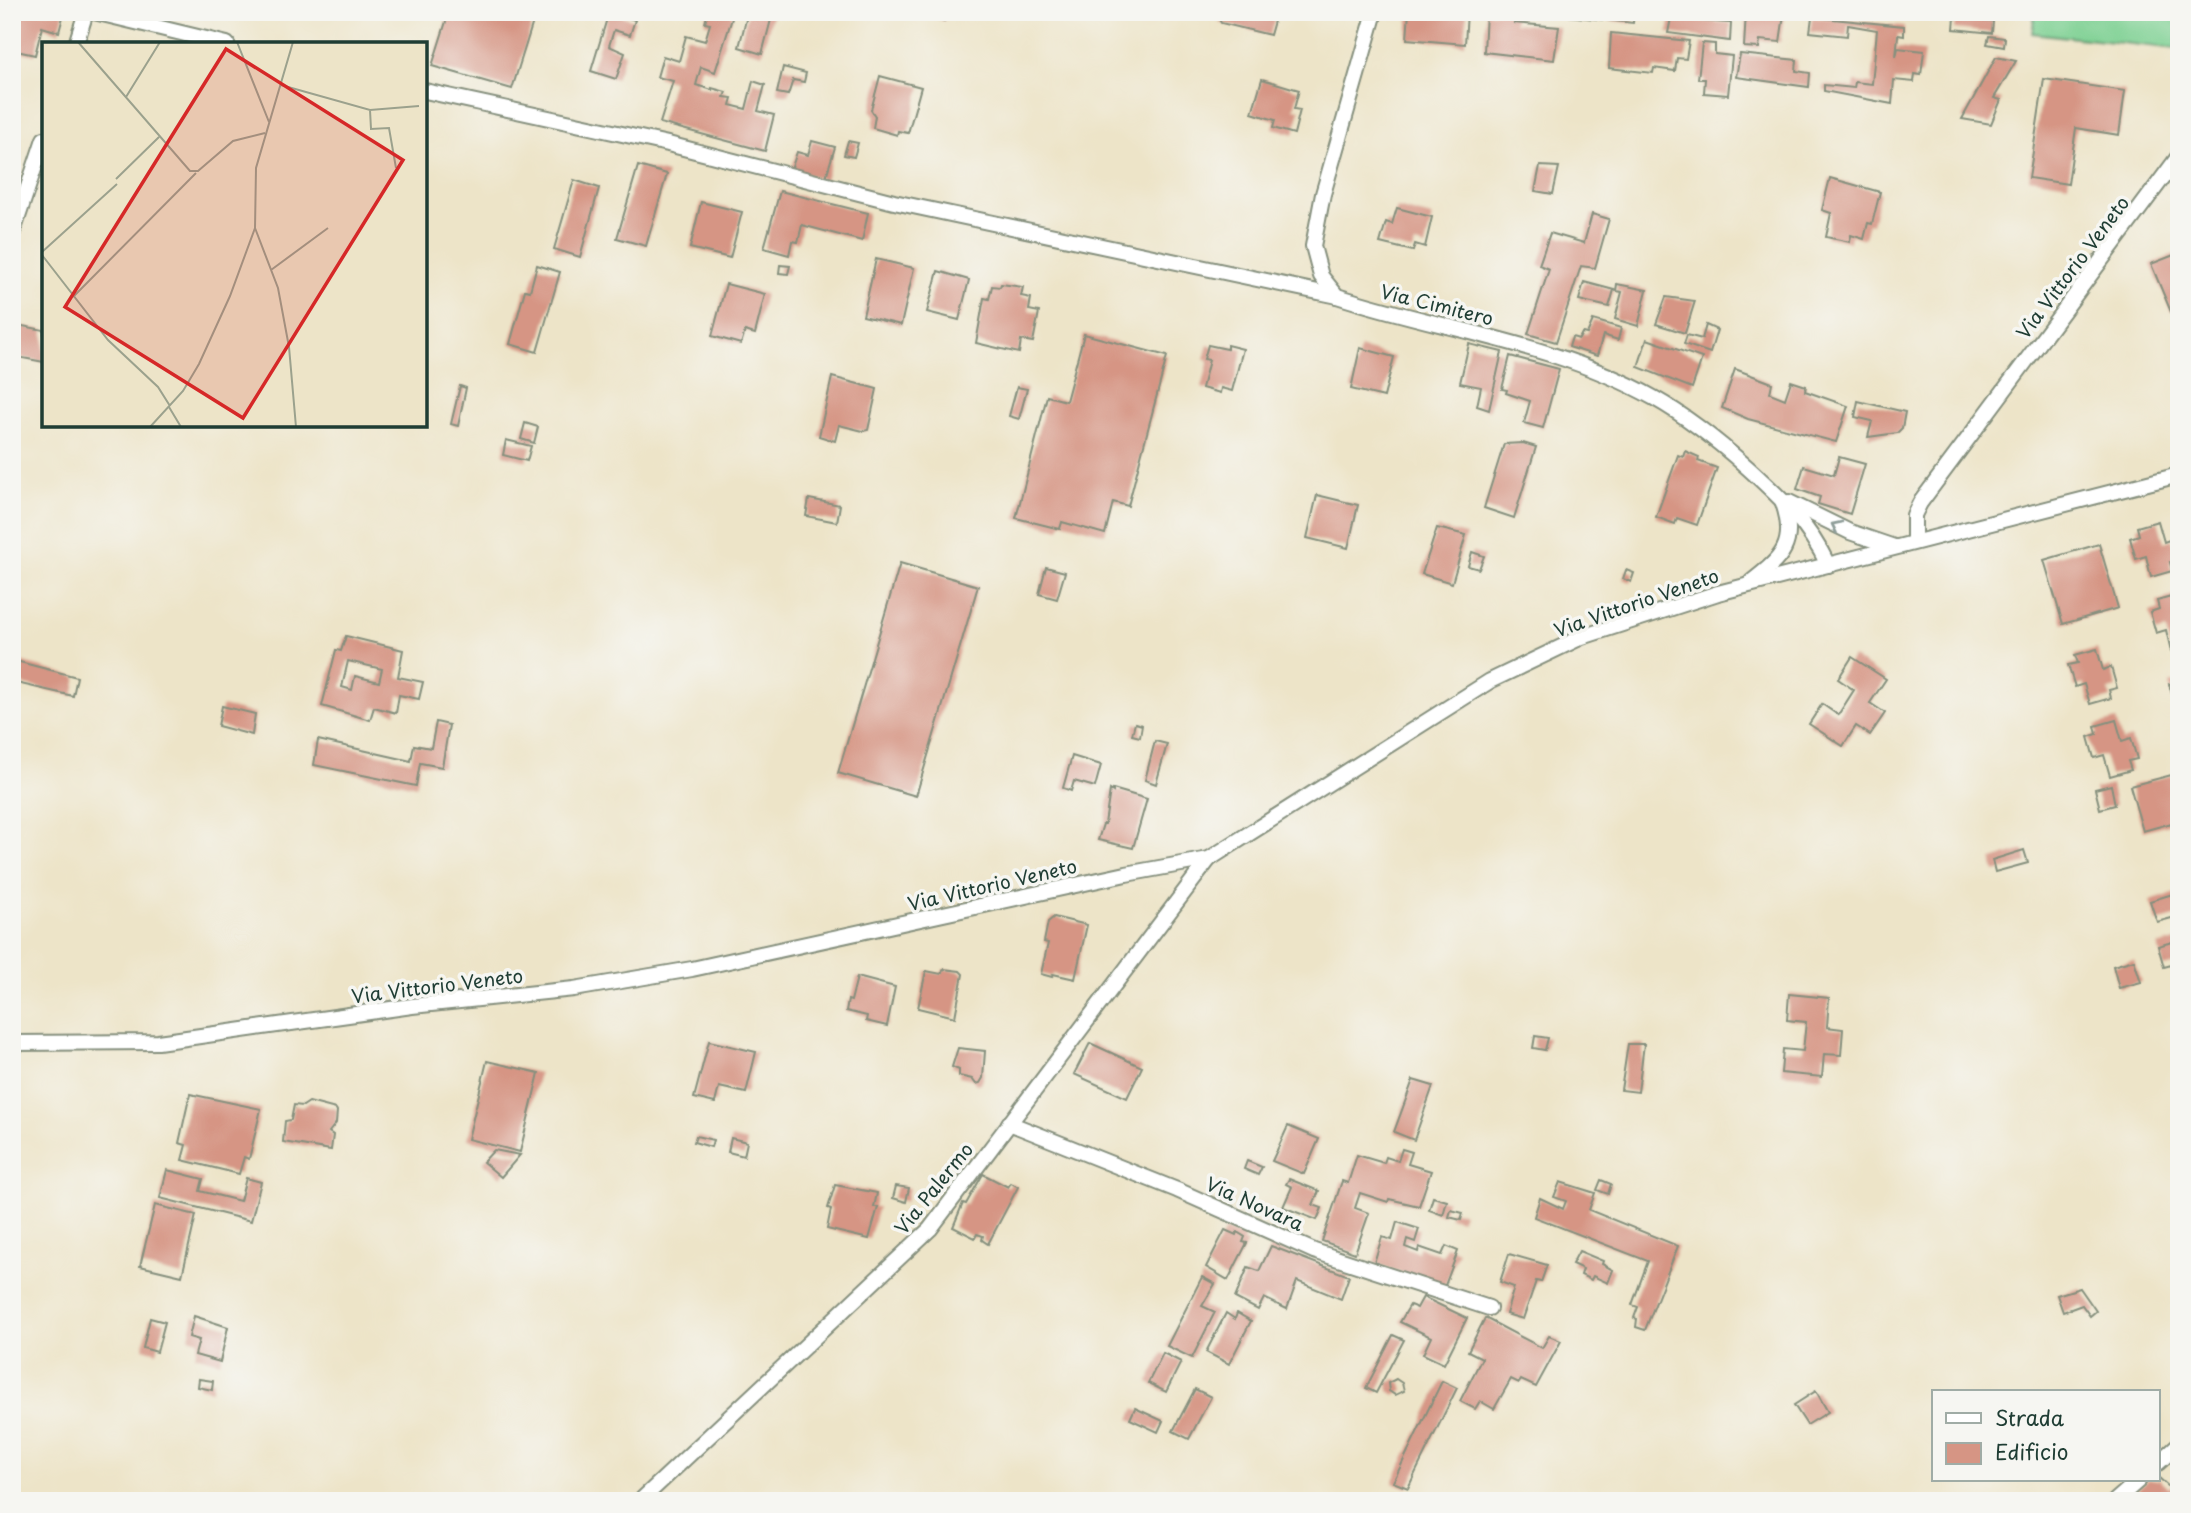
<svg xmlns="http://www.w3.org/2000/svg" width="2191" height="1513" font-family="'Playpen Sans',sans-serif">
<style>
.green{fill:#7dd092;stroke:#4e8663;stroke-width:2}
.building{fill:#d69584;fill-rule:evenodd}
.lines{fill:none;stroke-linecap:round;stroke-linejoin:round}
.minor-casing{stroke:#86907e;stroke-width:18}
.minor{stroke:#fff;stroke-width:14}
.oneway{stroke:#8f9e9a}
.labels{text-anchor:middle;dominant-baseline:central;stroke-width:7;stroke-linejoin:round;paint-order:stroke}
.street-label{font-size:19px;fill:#1f3d34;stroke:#f6f6f2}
.inset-road{fill:none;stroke:#9ba18d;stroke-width:2}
.view{fill:#d62828;fill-opacity:0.15;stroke:#d62828;stroke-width:3.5}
.inset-edge{fill:none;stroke:#1f3d34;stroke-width:3.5}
</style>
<rect width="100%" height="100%" fill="#f6f6f2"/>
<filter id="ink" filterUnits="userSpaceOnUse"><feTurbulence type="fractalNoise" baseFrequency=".0143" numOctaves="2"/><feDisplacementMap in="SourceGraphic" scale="14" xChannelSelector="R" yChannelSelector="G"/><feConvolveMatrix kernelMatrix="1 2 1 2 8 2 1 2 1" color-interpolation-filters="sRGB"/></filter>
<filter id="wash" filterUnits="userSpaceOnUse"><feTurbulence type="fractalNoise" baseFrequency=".00686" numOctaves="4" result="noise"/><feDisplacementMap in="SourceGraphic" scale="28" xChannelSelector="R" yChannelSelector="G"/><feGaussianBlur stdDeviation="1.57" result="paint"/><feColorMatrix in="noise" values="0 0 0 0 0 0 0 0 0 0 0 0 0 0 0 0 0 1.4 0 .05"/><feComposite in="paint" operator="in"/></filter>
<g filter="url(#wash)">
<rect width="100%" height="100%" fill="#ede4c8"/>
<path class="green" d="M2035,12H2179L2176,49L2032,33Z"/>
<g id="blocks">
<g class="building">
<path d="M12,12H61L64,13L59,32L42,27L35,55L12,50Z"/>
<path d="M449,12H506L523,17L525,12H536L512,89L432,66Z"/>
<path d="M609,12L635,20L630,35L614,30L609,46L625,53L616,79L591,71Z"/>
<path d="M708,12H734L715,72L701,67L696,85L712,90V88L726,92L724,97L732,98L730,105L746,109L753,81L765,85L758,111L774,115L765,151L660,123L673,81L657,77L663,56L679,61L686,36L705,41L710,24L705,23Z"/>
<path d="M748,12H773L762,54L739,47Z"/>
<path d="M934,12H947L944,21L932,17Z"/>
<path d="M1145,12H1171L1169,20Z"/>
<path d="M1215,12H1274L1276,14L1270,35L1221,23Z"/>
<path d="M1409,12H1467L1465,44L1407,39Z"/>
<path d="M1486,12H1516L1514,23L1559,27L1554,60L1484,52Z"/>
<path d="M1549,12H1634L1633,23L1548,14Z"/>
<path d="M1683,12H1703L1701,21L1731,23L1730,41L1668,33L1671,18L1682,20Z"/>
<path d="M1746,12H1779V14L1784,15L1780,42L1760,40L1759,48L1744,47Z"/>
<path d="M1812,17L1904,26V36L1898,35L1896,57L1898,48L1924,51L1921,75L1915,74L1914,82L1894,80L1892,104L1824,91V85L1854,88L1855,82L1872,84L1877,30L1848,25L1847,36L1810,32Z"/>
<path d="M1955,17L1993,21L1992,33L1954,29Z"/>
<path d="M1611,33L1689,41L1686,59L1677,58L1675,71L1654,68L1653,73L1609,68Z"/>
<path d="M1989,36L2005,38L2004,47L1987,44Z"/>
<path d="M1702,43L1715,44V54L1732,56L1728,95L1704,93L1705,79H1698Z"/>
<path d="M1740,54L1797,60L1796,71L1810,73L1809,87L1736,77Z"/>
<path d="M1996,57L2016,61L1994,98L2001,100L1991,124L1962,119Z"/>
<path d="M783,67L806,73L804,82L793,80L788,95L777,93Z"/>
<path d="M880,76L921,87L908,133L898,131L897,135L873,128L875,116L871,110Z"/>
<path d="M1262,79L1299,90L1294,109L1300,110L1294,134L1273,128L1275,120L1252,113Z"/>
<path d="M2044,79L2125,91L2119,135L2076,128L2068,184L2029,178Z"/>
<path d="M812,141L835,147L825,180L791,170L797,152L808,155Z"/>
<path d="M848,141L858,143L854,157L844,155Z"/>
<path d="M638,166L667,174L646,246L617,238Z"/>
<path d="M1540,166L1559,167L1553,194L1535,191Z"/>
<path d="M1830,178L1880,192L1872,224L1868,223L1864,239L1851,235L1850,242L1826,237L1831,213L1822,210Z"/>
<path d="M574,180L599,188L580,257L554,249Z"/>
<path d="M780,191L868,213L862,241L802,225L798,242L792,241L789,255L764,248Z"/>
<path d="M701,202L742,212L730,258L690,248Z"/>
<path d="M1397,208L1432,217L1425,247L1415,244L1413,251L1380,243L1386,222L1392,224Z"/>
<path d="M1592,214L1609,219L1595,268L1581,266L1556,342L1528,334L1549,269L1539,265L1550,233L1584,243Z"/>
<path d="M2179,253V309L2171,312L2151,264Z"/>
<path d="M876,259L914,268L901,325L863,316Z"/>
<path d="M537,265L560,272L537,352L510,344L525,290L530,291Z"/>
<path d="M780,265L790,266L788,274L779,273Z"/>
<path d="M938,271L969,280L959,320L927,312Z"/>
<path d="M1584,282L1614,290L1609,307L1579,300Z"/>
<path d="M726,284L765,294L755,334L745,331L741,344L712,336Z"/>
<path d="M1001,284L1023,287L1021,296L1031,298L1029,310L1039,312L1033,342L1021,340L1019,353L976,343L984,298L989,299L992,286L1000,287Z"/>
<path d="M1617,284L1647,290L1638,326L1615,319L1622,292L1616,291Z"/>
<path d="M1666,297L1695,301L1685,333L1656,324Z"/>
<path d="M1593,320L1621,328L1618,340L1603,335L1597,356L1569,347L1572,337L1579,339L1582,333L1587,334Z"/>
<path d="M12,324L44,330V362L12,356Z"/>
<path d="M1706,325L1717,330L1710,353L1684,344L1687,335L1702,339Z"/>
<path d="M1084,334L1167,356L1128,506L1113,502L1105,534L1062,522L1060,529L1016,518L1047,396L1066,401Z"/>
<path d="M1647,339L1702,358L1692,388L1638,367Z"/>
<path d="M1469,344L1502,352L1489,410L1477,406L1481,387L1460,383Z"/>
<path d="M1208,345L1227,349V345L1243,349L1232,391L1221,388L1220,393L1202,388L1209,360L1204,359Z"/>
<path d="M1360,348L1394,357L1384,397L1351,389Z"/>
<path d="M1510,356L1559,369L1543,428L1524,423L1530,401L1506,393L1507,390L1502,389Z"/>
<path d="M1735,369L1772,383L1770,393L1785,399L1791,381L1806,386L1805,391L1848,406L1836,442L1748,419L1722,408Z"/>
<path d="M832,377L877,389L868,430L863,431L839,425L835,441L819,436Z"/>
<path d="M460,386L466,388L458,426L451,424Z"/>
<path d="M1017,387L1027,389L1019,419L1009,416Z"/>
<path d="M1858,401L1905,412L1902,428L1897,433L1868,437L1872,421L1855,417Z"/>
<path d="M525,423L538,427L534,443L521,439Z"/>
<path d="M506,440L531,446L527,461L503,455Z"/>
<path d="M1523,443L1536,447L1514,518L1484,508L1504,444Z"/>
<path d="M1685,451L1699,457L1698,461L1717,468L1697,525L1677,518L1675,524L1656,517L1678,455L1683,457Z"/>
<path d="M1839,457L1865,464L1850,514L1818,504L1820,497L1797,489L1804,466L1834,475Z"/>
<path d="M1317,495L1358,505L1348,548L1307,538Z"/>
<path d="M809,499L840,505L837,522L806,516Z"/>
<path d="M2158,521L2164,542L2172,539L2179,560L2170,562L2172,571L2151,577L2146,556L2136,559L2130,538L2139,535L2137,527Z"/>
<path d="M1437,528L1466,535L1452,583L1422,574Z"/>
<path d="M2099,544L2118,608L2063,624L2044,560Z"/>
<path d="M1472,552L1484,556L1479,569L1468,566Z"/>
<path d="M900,563L978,586L916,796L838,773Z"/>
<path d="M1046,567L1065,572L1057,599L1039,594Z"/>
<path d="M1626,570L1634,573L1631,582L1623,579Z"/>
<path d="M2178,595L2179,649L2171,651L2166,630L2156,633L2150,612L2159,609L2157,601Z"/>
<path d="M346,636L403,650L398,677L423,682L419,699L399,695L396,713L374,707L370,720L322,706L336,650L341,651ZM348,661L382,669L379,682L355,676L352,690L342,687Z"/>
<path d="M2097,649L2103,670L2111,667L2117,688L2109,690L2111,698L2090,704L2084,684L2075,687L2068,665L2078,663L2075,655Z"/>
<path d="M1852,657L1886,679L1870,703L1885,713L1870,735L1856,726L1843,746L1809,724L1822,704L1838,715L1854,690L1838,679Z"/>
<path d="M12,660L77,677L73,696L12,682Z"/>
<path d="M2179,681V704L2175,705L2169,684Z"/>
<path d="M222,706L255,714L252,735L218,726Z"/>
<path d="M2116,720L2122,741L2131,738L2137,759L2128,761L2131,770L2110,776L2104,755L2094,758L2088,737L2097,734L2095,726Z"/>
<path d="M436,722L449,725L442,767L420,763L416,786L314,765L318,740L411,761L414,745L431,748Z"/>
<path d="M1135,723L1142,725L1140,737L1132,735Z"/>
<path d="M1155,741L1167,744L1156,784L1145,780Z"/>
<path d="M1072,756L1101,765L1095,787L1074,781L1071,791L1063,788Z"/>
<path d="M2179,773V821L2143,831L2130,786Z"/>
<path d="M2111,785L2115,805L2100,809L2095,789Z"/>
<path d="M1113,789L1147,799L1133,848L1098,840L1103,824H1105L1110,790L1113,792Z"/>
<path d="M2024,850L2028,863L1995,872L1992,860Z"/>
<path d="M2179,892V916L2157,922L2150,901Z"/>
<path d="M1054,917L1087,925L1075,979L1053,974L1052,977L1041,974L1048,943L1044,942L1048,922Z"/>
<path d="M2179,940V973H2178L2175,964L2164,967L2158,946Z"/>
<path d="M2134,960L2141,982L2119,988L2113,966Z"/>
<path d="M944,969L960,971L963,974L955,1017L918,1008L926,971L941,974Z"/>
<path d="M857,977L895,987L887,1026L866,1021L867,1016L846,1011L848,1000L851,1001Z"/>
<path d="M1789,994L1829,998L1827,1027L1843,1029L1841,1055L1824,1054L1822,1077L1781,1073L1783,1049L1803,1051L1806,1022L1787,1020Z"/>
<path d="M1535,1036L1548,1038L1545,1050L1533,1048Z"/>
<path d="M709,1041L756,1052L746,1093L719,1087L715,1103L694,1098Z"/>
<path d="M1090,1043L1142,1067L1127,1098L1074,1074Z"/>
<path d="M1628,1044H1644L1638,1092L1621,1090Z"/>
<path d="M958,1048L985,1051L983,1078L980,1083L976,1084L972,1079L959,1076V1070L952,1067Z"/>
<path d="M487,1061L539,1073L520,1152L468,1139Z"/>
<path d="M1413,1080L1433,1086L1414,1140L1394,1132Z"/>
<path d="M190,1094L261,1109L249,1159L244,1157L239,1174L182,1160L186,1145L179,1143Z"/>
<path d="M309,1102L336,1109L337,1111L336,1123L329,1132L333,1135L331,1150L283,1142L285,1121L291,1120L294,1105L303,1106Z"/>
<path d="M1288,1126L1319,1139L1304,1174L1272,1161Z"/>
<path d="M696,1136L713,1140L711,1147L694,1142Z"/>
<path d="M731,1138L747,1142L744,1156L728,1152Z"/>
<path d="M1402,1149L1412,1152L1408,1164L1431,1171L1419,1206L1389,1199L1388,1202L1360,1193L1355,1208L1369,1213L1355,1253L1322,1241L1342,1181L1348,1183L1357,1155L1384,1163L1386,1157L1398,1161Z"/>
<path d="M494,1150L520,1155L501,1177L483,1162Z"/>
<path d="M1247,1161L1262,1167L1258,1175L1244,1169Z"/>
<path d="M167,1170L203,1179L200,1191L240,1201L246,1178L261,1182L251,1221L160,1198Z"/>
<path d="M983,1174L1008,1187L1011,1183L1018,1187L988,1244L982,1240L983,1236L977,1234L975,1238L953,1227L963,1203L966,1204Z"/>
<path d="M1289,1179L1319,1191L1313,1205L1322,1208L1317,1220L1283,1207L1292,1187L1286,1184Z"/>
<path d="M1601,1180L1611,1184L1608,1194L1597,1190Z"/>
<path d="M1560,1182L1595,1193L1589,1210L1678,1246L1645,1330L1636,1327L1637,1319L1634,1318L1638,1307L1632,1305L1648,1261L1534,1217L1540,1198L1563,1209L1566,1201L1554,1197Z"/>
<path d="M835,1185L877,1193L874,1207H878L869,1239L827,1229L831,1209L828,1208Z"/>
<path d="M896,1186L909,1188L906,1202L893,1198Z"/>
<path d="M1433,1197L1447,1201L1443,1215L1429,1210Z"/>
<path d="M155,1205L196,1215L182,1276L140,1266Z"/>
<path d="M1451,1210L1463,1213L1461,1220L1449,1217Z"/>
<path d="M1397,1222L1419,1229L1415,1242L1407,1239L1405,1247L1418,1252L1419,1247L1442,1255L1446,1246L1458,1251L1444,1288L1374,1263L1382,1237L1392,1240Z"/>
<path d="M1225,1230L1236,1235L1237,1232L1245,1237L1243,1242L1247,1243L1228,1280L1206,1267Z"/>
<path d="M1271,1246L1349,1276L1341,1299L1297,1281L1287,1309L1264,1298L1258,1310L1235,1298L1248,1267L1259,1271Z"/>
<path d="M1579,1251L1603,1261L1602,1264L1613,1270L1608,1283L1593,1276L1591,1280L1581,1275L1583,1269L1572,1264Z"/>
<path d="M1509,1254L1547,1265L1541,1282L1536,1281L1523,1319L1506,1314L1514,1287L1500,1282Z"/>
<path d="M1202,1277L1215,1284L1202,1306L1215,1312L1192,1358L1167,1346Z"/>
<path d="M2080,1288L2096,1311L2090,1316L2082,1305L2063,1312L2057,1295Z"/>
<path d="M1423,1297L1467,1318L1444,1364L1423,1354L1431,1337L1400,1322L1410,1305L1417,1308Z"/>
<path d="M1226,1313L1235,1319L1237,1313L1251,1321L1229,1364L1206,1352Z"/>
<path d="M194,1316L228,1327L220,1362L195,1355L199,1340L189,1337Z"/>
<path d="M150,1318L165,1322L157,1352L143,1348Z"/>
<path d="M1485,1318L1542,1348L1549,1336L1561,1341L1536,1387L1521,1380L1519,1383L1511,1379L1494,1409L1480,1401L1475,1409L1460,1401L1482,1358L1468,1351Z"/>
<path d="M1393,1335L1404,1340L1376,1393L1366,1388Z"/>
<path d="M1163,1353L1181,1362L1166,1392L1148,1383Z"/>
<path d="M199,1379L213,1381L212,1390L198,1387Z"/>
<path d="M1396,1379L1402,1383L1404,1391L1395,1395L1389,1391L1388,1383Z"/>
<path d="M1442,1381L1457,1388L1408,1488L1393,1482Z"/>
<path d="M1195,1389L1211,1397L1189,1439L1173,1431Z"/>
<path d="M1816,1391L1828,1412L1807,1425L1794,1405Z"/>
<path d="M1135,1408L1163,1421L1158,1432L1130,1419Z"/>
<path d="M2158,1477L2169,1487L2179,1479V1501H2133L2130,1498L2148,1480H2158Z"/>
</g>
</g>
</g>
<g filter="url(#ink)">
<use href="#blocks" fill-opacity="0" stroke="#86907e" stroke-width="2"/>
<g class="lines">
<g class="minor-casing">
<g id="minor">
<path d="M94,12L227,44"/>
<path d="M1375,12L1323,194L1313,246L1321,276L1337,296C1442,330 1556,343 1654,398C1688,417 1719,442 1748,468C1781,498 1808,523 1828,565"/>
<path d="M76,44L86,12"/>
<path d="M425,91L668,144L894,202L1337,296"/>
<path d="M12,235L44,139"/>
<path d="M1789,502L1850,532L1894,547"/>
<path d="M1914,542V515L1920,503L2179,156"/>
<path d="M1751,582C1782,558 1797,544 1783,503"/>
<path d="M12,1043L158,1042L412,1006L574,989L692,969L1126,874L1209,859L1490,681L1582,637L1718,593L2179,475"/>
<path d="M1009,1123L1177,1190L1314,1251L1489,1308"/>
<path d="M2158,1463L2179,1444"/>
<path d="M640,1501L930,1229L1209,859"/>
<path d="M2115,1501L2139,1480"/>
</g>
</g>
<use href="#minor" class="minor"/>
</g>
<defs><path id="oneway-chevron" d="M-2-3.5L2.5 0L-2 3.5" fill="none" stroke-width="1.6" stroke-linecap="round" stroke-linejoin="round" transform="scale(1.75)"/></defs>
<use class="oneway" href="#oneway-chevron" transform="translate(1836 526) rotate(-154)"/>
</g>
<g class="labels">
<g class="street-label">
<text transform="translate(2072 267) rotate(-53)">Via Vittorio Veneto</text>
<text transform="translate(1437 304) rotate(14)">Via Cimitero</text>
<text transform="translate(1636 602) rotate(-19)">Via Vittorio Veneto</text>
<text transform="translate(992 884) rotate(-13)">Via Vittorio Veneto</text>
<text transform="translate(437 985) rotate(-7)">Via Vittorio Veneto</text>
<text transform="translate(933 1188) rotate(-51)">Via Palermo</text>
<text transform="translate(1255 1203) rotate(24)">Via Novara</text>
</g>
</g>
<g transform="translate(42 42)">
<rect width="385" height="385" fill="#ede4c8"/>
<path class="inset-road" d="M36,0L148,129H156L191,99L223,91M195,0L227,80M239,43L328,68L377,64M84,55L118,0M328,68L329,87L347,86L354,126M74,137L117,95M213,186L236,246L247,305L254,385M0,210L75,142M0,213L66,298L116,345L128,364M229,228L286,186M31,255L154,131M127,365L139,385M108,385L141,349L157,322L188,254L213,186L214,126L251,0"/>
<path class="view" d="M184,7L361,118L201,376L23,265Z"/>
<rect width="385" height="385" class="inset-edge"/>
</g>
<rect width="2191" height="1513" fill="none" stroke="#f6f6f2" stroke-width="42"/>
<rect x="1932" y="1390" width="228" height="91" fill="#f6f6f2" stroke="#a0aca6" stroke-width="2"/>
<rect x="1946" y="1413" width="35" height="10" fill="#ffffff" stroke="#a0aca6" stroke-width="2"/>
<text x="1995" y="1426" font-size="21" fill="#1f3d34">Strada</text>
<rect x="1946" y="1443" width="35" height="21" fill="#d69584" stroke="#a0aca6" stroke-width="2"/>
<text x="1995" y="1460" font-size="21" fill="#1f3d34">Edificio</text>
</svg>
